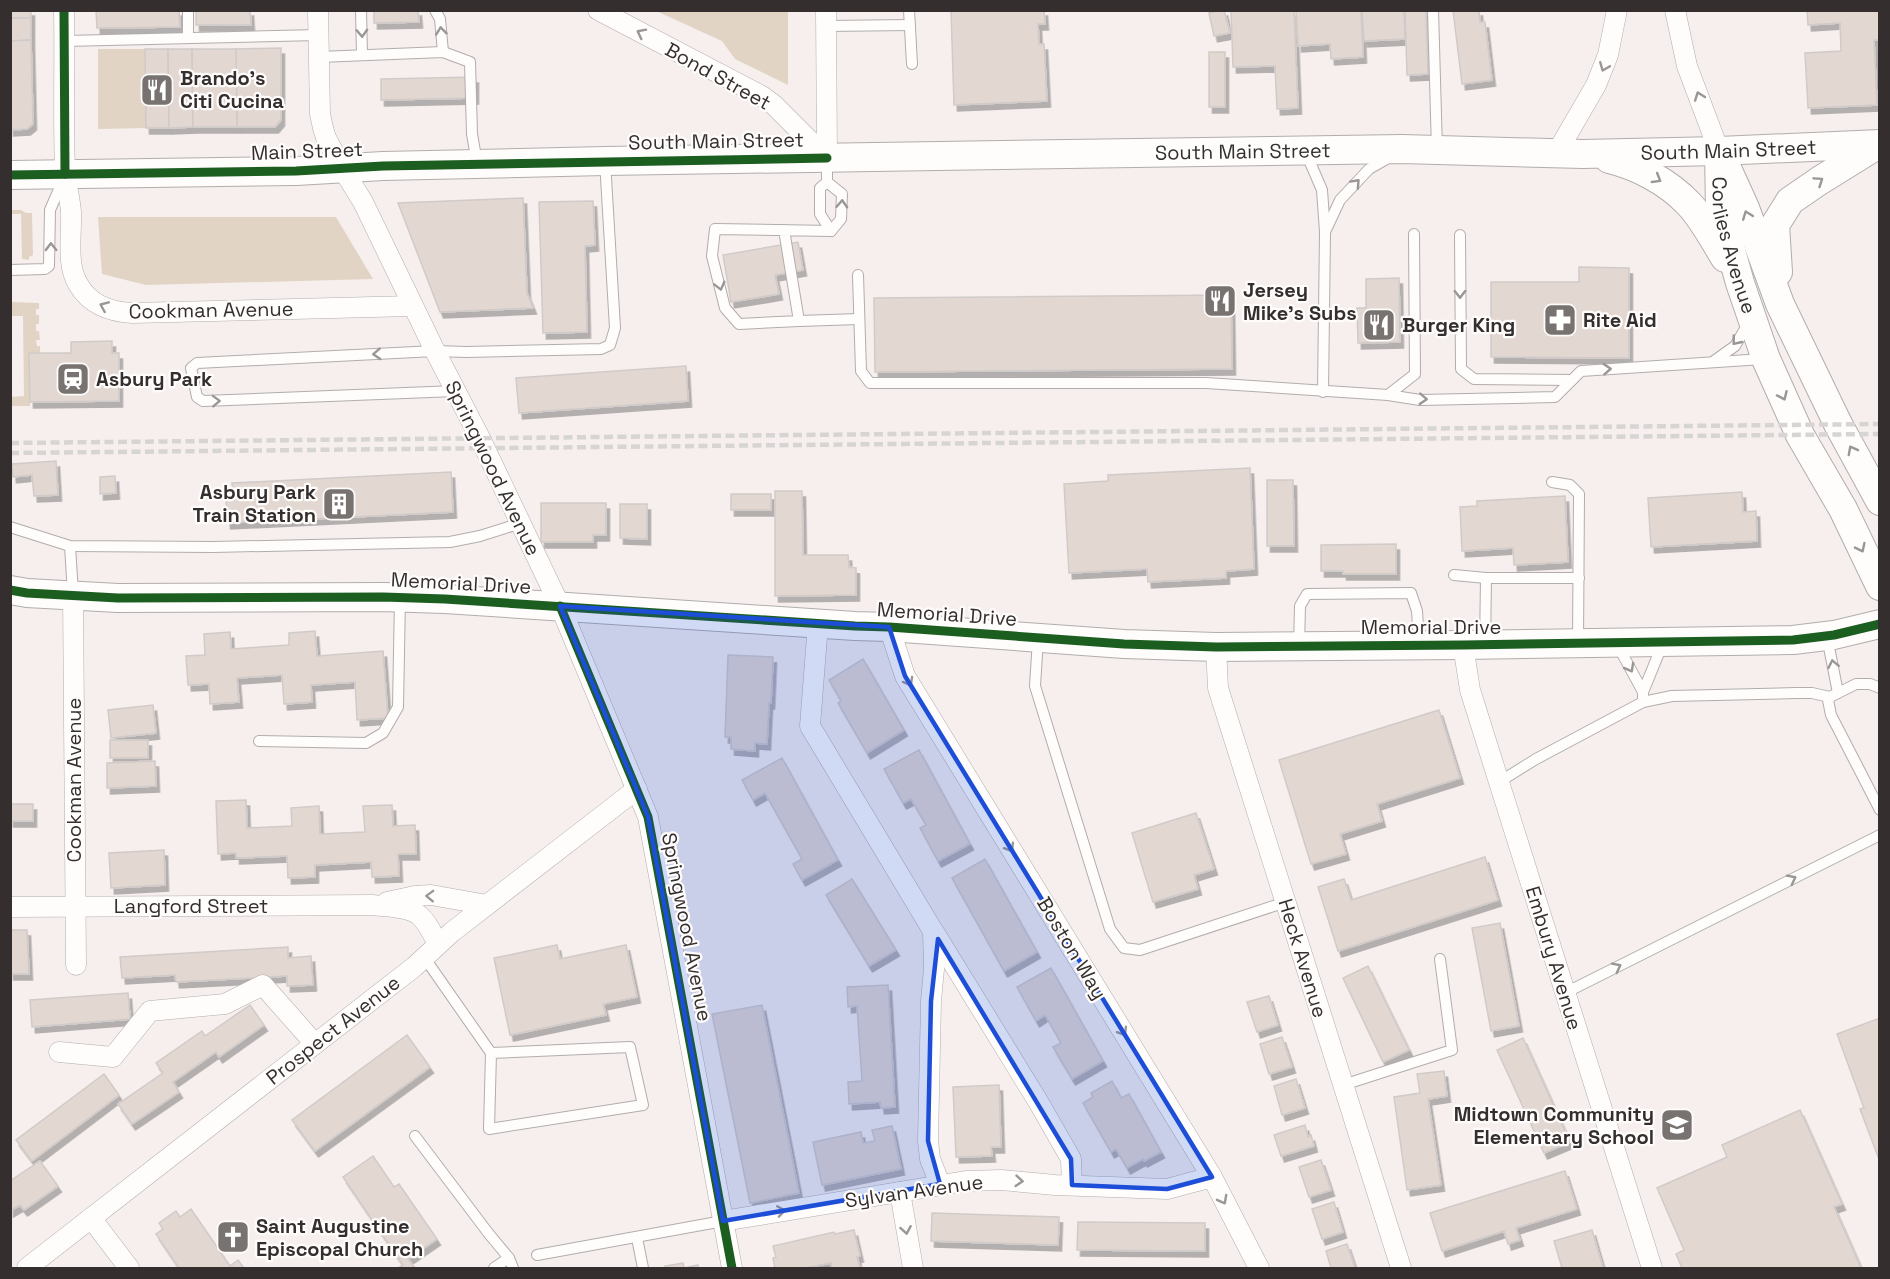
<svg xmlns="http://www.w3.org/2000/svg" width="1890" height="1279" font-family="'Space Grotesk',sans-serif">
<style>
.green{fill:#e2d4c5}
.building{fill:#e3d7d1;stroke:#d0cbc9;stroke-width:1.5;filter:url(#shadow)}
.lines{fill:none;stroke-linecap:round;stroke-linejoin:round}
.lane-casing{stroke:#b2adac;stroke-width:12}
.street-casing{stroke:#b2adac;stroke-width:21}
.secondary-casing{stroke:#b2adac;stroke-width:30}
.lane{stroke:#fefdfc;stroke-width:10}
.street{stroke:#fefdfc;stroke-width:20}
.secondary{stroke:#fefdfc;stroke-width:28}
.rail{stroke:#d7d5d4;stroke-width:4.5;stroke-dasharray:9 4.5;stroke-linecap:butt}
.cycleway-casing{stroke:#fffcfc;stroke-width:13}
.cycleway{stroke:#1b5e20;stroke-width:9}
.oneway{stroke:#999695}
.marked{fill:#1d4ed8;fill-opacity:0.2;stroke:#1d4ed8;stroke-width:4.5;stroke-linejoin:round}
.labels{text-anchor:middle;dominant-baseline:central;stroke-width:4.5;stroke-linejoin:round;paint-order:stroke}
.street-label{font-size:20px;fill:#342f2e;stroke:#fffcfc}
.poi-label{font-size:20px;font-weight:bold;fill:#342f2e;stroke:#fffcfc;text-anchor:start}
</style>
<defs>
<filter id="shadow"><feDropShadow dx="3.5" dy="6" stdDeviation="0" flood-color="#0004"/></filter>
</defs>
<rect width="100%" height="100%" fill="#f6efee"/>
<g class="green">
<path d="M656,11H788V85L735,59L722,41Z"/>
<path d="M98,49H145L146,128L98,129Z"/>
<path d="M10,210H21L26,213H32L33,255L29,257V260L22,259L21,214H11Z"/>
<path d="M98,217H336L373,279L146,285L102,274Z"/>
<path d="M11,302L39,303V309H36V315H39V324H36V331H39L40,340H36L37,346H40V353L29,354L30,406H11L10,397L24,396L23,316H11Z"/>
</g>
<g class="building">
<rect x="10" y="10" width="21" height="8"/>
<path d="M96,10H179L180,27L97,28Z"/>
<path d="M196,10H250L251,25H196Z"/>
<path d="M374,10H418L419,22L374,23Z"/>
<path d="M951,10H1044L1045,24H1038L1039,44H1044L1047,101L954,105Z"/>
<path d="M1220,10H1224L1230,33L1214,36L1209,13Z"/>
<path d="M1231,10H1294L1298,108L1277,109L1275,66L1233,67Z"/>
<path d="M1296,10H1361L1363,57L1331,59L1330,44L1298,46Z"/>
<path d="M1362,10H1404L1405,39L1364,41Z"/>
<path d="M1405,10H1426L1428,74L1407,75Z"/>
<path d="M1453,10H1479L1480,22H1485L1492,80L1462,84Z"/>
<path d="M1807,10H1880V40H1874L1877,105L1808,108L1805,53L1841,51L1840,23L1808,25Z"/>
<path d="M10,18H31V40L10,41Z"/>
<path d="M31,40L33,124L27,129L10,130V41Z"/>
<path d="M281,48V120L275,127H237L236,49Z"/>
<path d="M145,49H168L169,128H146Z"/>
<path d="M168,49H192L193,127L169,128Z"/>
<path d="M192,49H236L237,127H193Z"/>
<rect x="1209" y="52" width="16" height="55"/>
<path d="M475,77V98L381,100V79Z"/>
<path d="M523,198L527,293L533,308L440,312L398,203Z"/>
<path d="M593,201L595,245L585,246L587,332L543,333L539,202Z"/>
<path d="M798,242L803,270L775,275L779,294L731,302L723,255Z"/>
<path d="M1579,267L1629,268V358L1491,357V282H1579Z"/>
<path d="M1399,278L1400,342L1358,343L1357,308H1366V279Z"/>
<path d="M1231,295L1232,369L875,372L874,298Z"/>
<path d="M112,341V353H119V401L30,402L29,353H71V342Z"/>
<path d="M686,366L688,401L519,413L516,378Z"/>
<path d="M56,461L58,495L34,496L32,475L13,477L12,464Z"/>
<path d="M1250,468L1254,569L1226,571V578L1148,582L1147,569L1069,573L1064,484L1108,481V475Z"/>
<path d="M451,472L453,512L227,523L226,497L233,496L232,483Z"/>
<path d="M115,476L116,493L100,494V477Z"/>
<path d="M1267,480H1293L1294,546H1267Z"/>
<path d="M775,491H802L803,555H848L849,567L856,568V595L775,596Z"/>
<path d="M1742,492L1743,512L1756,511L1757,541L1651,547L1648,498Z"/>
<rect x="731" y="494" width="40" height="16"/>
<path d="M1565,496L1568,562L1514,565L1513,548L1462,551L1460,507L1477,506V501Z"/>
<path d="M541,503H606V535H593V542H541Z"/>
<path d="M620,504H647V539L620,538Z"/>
<path d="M1396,544V574H1343V571H1321V545Z"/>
<path d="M315,631L317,656L383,651L388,718L357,720L355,682L311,685L312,702L284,704L282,675L237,678L239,702L210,704L209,684L188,685L186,656L205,655L204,634L230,632L231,649L289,645V633Z"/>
<path d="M728,655L773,657L771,703H769L767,744L755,743V751L731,749V737H725Z"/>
<path d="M863,659L904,730L867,753L838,703L841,701L829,680Z"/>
<path d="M153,705L156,733L111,738L108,710Z"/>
<path d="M1439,710L1460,778L1377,804L1382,821L1340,834L1346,854L1311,864L1279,760Z"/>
<rect x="110" y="740" width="38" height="18"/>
<path d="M919,750L970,844L938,861L920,828L926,825L911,799L903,803L884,769Z"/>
<path d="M782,758L838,860L802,880L793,864L802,859L765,793L753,800L742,780Z"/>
<path d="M155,761L156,786L107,788V763Z"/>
<path d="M246,800L247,828L292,826L291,808L319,806L320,834L365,832L363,806L392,805L393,826L415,825L416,854H398L399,876L372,877L371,862L315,865V877L288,878L287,856L236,858V853L218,854L216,801Z"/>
<rect x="10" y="804" width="23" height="17"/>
<path d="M1196,813L1214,869L1194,875L1198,889L1153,902L1132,833Z"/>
<path d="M164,850L165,885L111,888L109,853Z"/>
<path d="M1485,857L1498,900L1338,951L1318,887L1344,879L1351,900Z"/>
<path d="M985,859L1037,952L1004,971L952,878Z"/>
<path d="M852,879L896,950L869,966L826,895Z"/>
<path d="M1500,923L1519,1026L1491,1031L1472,928Z"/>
<path d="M10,930H27L29,974H10Z"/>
<path d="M557,945L560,959L626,945L637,997L603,1004L606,1015L510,1035L494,958Z"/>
<path d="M288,947V958L311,956L313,985L287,986V976L176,982L175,975L122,978L120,957Z"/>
<path d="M1368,966L1409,1050L1383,1062L1343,978Z"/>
<path d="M1051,968L1103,1061L1072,1079L1053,1047L1061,1043L1045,1015L1036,1021L1017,987Z"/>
<path d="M888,985L895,1107L881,1108L880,1102L849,1104L848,1082L862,1081L857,1006L848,1007L847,987Z"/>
<path d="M128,993L130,1019L32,1027L30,1000Z"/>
<path d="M1269,996L1278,1025L1257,1032L1247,1002Z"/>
<path d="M250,1005L264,1025L219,1057L216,1052L173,1082L179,1092L132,1124L118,1104L163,1073L156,1063L202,1031L205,1036Z"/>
<path d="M762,1005L799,1193L750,1203L712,1014Z"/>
<path d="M1880,1018V1162L1860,1109L1864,1108L1837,1034Z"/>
<path d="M407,1035L430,1067L315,1151L292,1120Z"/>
<path d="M1282,1037L1292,1067L1269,1074L1260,1044Z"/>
<path d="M1523,1038L1570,1142L1544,1153L1497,1050Z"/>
<path d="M1444,1071L1447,1096L1428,1099L1441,1185L1407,1190L1394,1097L1420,1093L1417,1074Z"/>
<path d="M104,1074L119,1095L32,1161L16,1140Z"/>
<path d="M1296,1079L1305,1108L1282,1115L1274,1086Z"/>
<path d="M1112,1081L1121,1098L1129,1094L1161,1152L1144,1161L1143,1159L1127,1168L1116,1149L1111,1152L1083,1103L1093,1097L1091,1093Z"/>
<path d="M999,1085L1001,1147H991L992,1156L956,1157L953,1087Z"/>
<path d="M1800,1110L1842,1204L1834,1207L1861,1268H1682L1676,1254L1684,1250L1657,1188L1727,1157L1722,1145Z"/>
<path d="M1305,1125L1308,1137L1311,1135L1314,1146L1281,1156L1274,1135Z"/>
<path d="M892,1126L901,1169L822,1185L813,1142L861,1132L863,1143L875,1141L872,1130Z"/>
<path d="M373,1156L394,1187L399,1184L437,1239L408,1259L415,1268H398L403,1265L343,1177Z"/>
<path d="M1321,1160L1331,1190L1309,1197L1299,1167Z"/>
<path d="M40,1161L58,1186L24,1210L20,1205L10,1211V1181Z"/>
<path d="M1565,1171L1577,1209L1516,1228L1520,1240L1508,1244L1504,1231L1442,1251L1430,1213Z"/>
<path d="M1334,1202L1343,1232L1322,1239L1312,1209Z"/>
<path d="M191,1209L230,1266L238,1260L244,1268H179L156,1234L163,1229L159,1223L176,1211L180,1217Z"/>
<path d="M932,1213L1059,1217L1058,1245L931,1241Z"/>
<path d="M1078,1222L1205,1223V1251L1077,1250Z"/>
<path d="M854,1230L860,1256L857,1257L860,1268H832L831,1263L805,1268H775L773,1258L776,1257L773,1246L834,1232L835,1234Z"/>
<path d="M1592,1230L1603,1268H1562L1554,1241Z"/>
<path d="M1347,1244L1355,1268H1331L1326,1251Z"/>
<path d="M683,1263L684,1268L698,1265V1268H666L665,1266Z"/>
</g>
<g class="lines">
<g class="lane-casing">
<g id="lane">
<path d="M188,10V38"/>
<path d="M361,10L362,55"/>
<path d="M435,10L440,19L443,52"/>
<path d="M909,10L912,64"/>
<path d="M1433,10L1437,150"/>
<path d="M826,26L910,25"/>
<path d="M65,41L319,35"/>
<path d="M319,57L443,52L470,62L472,134L477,163"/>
<path d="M1306,153L1322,190L1325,232L1323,392"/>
<path d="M827,158V182L820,188V214L831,231"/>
<path d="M827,182L842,194L841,219L831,231"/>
<path d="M784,230L799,321L739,324L725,308L712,256L715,229L831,231"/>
<path d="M1325,232L1340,200L1369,169L1390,157"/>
<path d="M1460,235L1461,369L1474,379L1572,380"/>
<path d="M10,270L45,269L49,266L50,210L63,180"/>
<path d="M858,275L861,371L870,383H1206L1388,395L1420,400L1555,397L1581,371L1763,359"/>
<path d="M799,321L859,319"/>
<path d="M1714,361L1735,346L1749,322"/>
<path d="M456,391L203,401L197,397L191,368L197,363L435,351L466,352L601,349L610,345L615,328L605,161"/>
<path d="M1388,395L1415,374L1414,234"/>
<path d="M1552,482L1570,485L1579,494L1578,643"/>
<path d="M10,527L70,546L213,547L450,542L480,536L521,523"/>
<path d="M70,546L73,594"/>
<path d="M1454,575L1486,578H1579"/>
<path d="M1827,637L1838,693"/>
<path d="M1038,639L1035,686L1110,929L1124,948L1140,950L1286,902"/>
<path d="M1485,645L1486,578"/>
<path d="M1299,646L1300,606L1307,594L1411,593L1417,611L1419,643"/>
<path d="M1618,646L1643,692"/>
<path d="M1830,697L1828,700L1831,715L1880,810"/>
<path d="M1643,702V692L1663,643"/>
<path d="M259,741L366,743L383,733L398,707L400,598"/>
<path d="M1499,782L1536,759L1643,702L1672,696L1796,693H1812L1830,697L1856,684H1870L1880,688"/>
<path d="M424,957L491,1053L630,1047L643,1105L489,1129L491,1053"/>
<path d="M1565,993L1880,835"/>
<path d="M1343,1085L1452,1050L1440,959"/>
<path d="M415,1136L489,1234L509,1258L513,1268"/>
<path d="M637,1238L643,1268"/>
<path d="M537,1255L723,1221"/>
<path d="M494,1268L509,1258"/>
</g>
</g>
<g class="street-casing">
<g id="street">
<path d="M64,10C65,64 63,118 65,171C66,185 70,198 71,212C72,235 66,264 78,284C89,304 110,312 132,313L413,306"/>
<path d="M318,10L320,114L323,128L326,138L342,168L363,202L435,351L480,438L560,606L648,817L732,1268"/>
<path d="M598,10L762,96L774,105L827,158"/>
<path d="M826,10L827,158"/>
<path d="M1675,10L1687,66L1719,151"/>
<path d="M1556,154L1596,85L1608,55L1617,10"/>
<path d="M73,594L76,965"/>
<path d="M818,624L810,726L933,931L934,969L931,1001L928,1141L930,1159L940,1184"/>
<path d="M889,627L905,676L1212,1177L1259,1268"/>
<path d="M1463,645L1470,690L1652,1268"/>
<path d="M1216,647L1218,688L1401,1268"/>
<path d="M387,902L415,896L431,895L487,905"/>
<path d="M10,907L372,905C386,907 409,906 420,916C428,923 433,935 438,944"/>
<path d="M934,932L1039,1103L1071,1159L1072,1185"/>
<path d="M59,1052L113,1057L150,1011L225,1004L263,985L315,1044"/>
<path d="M900,1192L913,1268"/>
<path d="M91,1218L129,1268"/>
<path d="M723,1221L966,1181L1001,1180L1055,1185L1167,1189L1212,1177"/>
<path d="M27,1268L414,967L452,932L637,789"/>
</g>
</g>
<g class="secondary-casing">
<g id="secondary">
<path id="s1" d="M1719,151L1720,211L1740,283L1766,359L1800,435L1843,509L1880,586"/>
<path d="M1609,159C1638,166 1668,182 1689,204C1703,219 1714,240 1725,258"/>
<path d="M1725,164L1745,208L1780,304L1838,424L1880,501"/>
<path id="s2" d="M10,175L296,171L383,166L605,161L1402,149L1583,154L1719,151L1880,144"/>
<path d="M1778,272L1775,225L1790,201L1819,181L1877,145"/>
<path d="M10,590L27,593L118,598L383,597L445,599L855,626L889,627L1124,644L1216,647L1463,645L1793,640L1834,635L1880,624"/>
</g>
</g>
<use href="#lane" class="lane"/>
<use href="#street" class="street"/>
<use href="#secondary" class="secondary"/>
<g class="rail">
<path d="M10,443L1880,424"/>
<path d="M10,453L1880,434"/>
</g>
<g class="cycleway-casing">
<g id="cycleway">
<path d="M64,10L65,174"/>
<path d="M10,175L296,171L383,166L827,158"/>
<path d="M10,590L27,593L118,598L383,597L445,599L855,626L889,627L1124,644L1216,647L1463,645L1793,640L1834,635L1880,624"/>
<path d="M560,606L648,817L732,1268"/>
</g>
</g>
<use href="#cycleway" class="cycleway"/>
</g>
<defs><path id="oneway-chevron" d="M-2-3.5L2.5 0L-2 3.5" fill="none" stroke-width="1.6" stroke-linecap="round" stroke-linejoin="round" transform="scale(1.5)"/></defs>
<g class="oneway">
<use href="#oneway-chevron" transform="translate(441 31) rotate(-96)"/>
<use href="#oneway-chevron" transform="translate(362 33) rotate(88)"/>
<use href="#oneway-chevron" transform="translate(641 33) rotate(-153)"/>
<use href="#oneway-chevron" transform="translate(1604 67) rotate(112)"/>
<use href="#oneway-chevron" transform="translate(1699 96) rotate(-110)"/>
<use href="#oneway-chevron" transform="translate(1657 179) rotate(31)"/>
<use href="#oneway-chevron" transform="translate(1819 181) rotate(-34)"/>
<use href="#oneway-chevron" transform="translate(1356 183) rotate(-47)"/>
<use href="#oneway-chevron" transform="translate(842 204) rotate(-87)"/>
<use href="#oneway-chevron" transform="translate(1747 215) rotate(-111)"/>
<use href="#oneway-chevron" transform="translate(51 247) rotate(-91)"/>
<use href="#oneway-chevron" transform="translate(720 286) rotate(76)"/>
<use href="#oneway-chevron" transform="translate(1460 294) rotate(89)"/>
<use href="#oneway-chevron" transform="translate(104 306) rotate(-157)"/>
<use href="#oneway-chevron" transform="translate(1736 341) rotate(129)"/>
<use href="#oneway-chevron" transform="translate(377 354) rotate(177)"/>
<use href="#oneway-chevron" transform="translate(1607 369) rotate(-4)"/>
<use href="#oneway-chevron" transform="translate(1783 396) rotate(66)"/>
<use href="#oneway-chevron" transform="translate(1423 399) rotate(3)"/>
<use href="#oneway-chevron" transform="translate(216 401) rotate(-2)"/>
<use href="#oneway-chevron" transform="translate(1852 450) rotate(-118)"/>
<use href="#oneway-chevron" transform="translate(1861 548) rotate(64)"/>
<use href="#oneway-chevron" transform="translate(1833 664) rotate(-101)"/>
<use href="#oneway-chevron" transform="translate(1630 668) rotate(61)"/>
<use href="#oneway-chevron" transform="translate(909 682) rotate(61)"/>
<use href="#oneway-chevron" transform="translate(1010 848) rotate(59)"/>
<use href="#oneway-chevron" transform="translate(1792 879) rotate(-27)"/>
<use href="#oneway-chevron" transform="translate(430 896) rotate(-178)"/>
<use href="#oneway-chevron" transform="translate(1617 967) rotate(-27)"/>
<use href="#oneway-chevron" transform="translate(1123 1032) rotate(59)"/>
<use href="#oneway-chevron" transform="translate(1019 1181) rotate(5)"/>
<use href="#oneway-chevron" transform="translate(1223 1200) rotate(62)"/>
<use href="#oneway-chevron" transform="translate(781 1211) rotate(-9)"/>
<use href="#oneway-chevron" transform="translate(906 1230) rotate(80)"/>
</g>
<path class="marked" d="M560,606L889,627L905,676L1212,1177L1167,1189L1072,1185L1071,1159L938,939L931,1001L928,1141L940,1184L723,1221L648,817Z"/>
<defs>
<g id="restaurant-square" transform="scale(1.725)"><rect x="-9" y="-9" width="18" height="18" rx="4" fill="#787271" stroke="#fffcfc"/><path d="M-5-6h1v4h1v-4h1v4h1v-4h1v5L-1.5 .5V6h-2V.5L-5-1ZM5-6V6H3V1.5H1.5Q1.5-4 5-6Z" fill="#fff"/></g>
<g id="pharmacy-square" transform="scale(1.725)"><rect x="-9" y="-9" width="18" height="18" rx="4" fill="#787271" stroke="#fffcfc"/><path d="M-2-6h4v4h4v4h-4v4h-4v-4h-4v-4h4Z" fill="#fff"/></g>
<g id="station-square" transform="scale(1.725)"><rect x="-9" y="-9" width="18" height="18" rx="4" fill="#787271" stroke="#fffcfc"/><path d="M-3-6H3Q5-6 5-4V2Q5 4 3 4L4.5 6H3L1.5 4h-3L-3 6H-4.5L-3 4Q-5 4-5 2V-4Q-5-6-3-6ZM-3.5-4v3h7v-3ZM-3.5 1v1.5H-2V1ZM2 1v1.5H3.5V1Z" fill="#fff"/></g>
<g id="building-square" transform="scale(1.725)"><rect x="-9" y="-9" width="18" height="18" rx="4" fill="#787271" stroke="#fffcfc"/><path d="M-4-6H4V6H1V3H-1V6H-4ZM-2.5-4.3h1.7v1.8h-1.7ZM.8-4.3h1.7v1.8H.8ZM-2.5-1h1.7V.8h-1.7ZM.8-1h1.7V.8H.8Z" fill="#fff"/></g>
<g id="school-square" transform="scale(1.725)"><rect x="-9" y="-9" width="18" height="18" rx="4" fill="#787271" stroke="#fffcfc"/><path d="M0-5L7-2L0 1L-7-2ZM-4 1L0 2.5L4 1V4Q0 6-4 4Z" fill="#fff"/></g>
<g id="church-square" transform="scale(1.725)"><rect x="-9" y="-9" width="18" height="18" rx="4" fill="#787271" stroke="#fffcfc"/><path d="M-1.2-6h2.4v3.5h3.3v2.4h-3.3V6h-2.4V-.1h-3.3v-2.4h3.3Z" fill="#fff"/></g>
</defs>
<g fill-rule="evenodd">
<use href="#restaurant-square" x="157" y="90"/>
<use href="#restaurant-square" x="1220" y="301"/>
<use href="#pharmacy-square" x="1560" y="320"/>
<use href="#restaurant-square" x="1379" y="325"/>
<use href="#station-square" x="73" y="379"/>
<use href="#building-square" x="339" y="504"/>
<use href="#school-square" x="1677" y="1125"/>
<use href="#church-square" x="233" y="1237"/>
</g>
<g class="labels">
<g class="street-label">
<text transform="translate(718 76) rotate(29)">Bond Street</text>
<text transform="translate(716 141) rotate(-1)">South Main Street</text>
<text stroke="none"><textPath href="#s2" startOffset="1719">South Main Street</textPath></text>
<text transform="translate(307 151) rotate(-2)">Main Street</text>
<text stroke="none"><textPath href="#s2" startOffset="1233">South Main Street</textPath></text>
<text stroke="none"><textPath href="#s1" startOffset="96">Corlies Avenue</textPath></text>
<text transform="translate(211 310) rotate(-1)">Cookman Avenue</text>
<text transform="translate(493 468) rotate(64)">Springwood Avenue</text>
<text transform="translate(461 583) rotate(3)">Memorial Drive</text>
<text transform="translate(947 614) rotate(4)">Memorial Drive</text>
<text x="1431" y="627">Memorial Drive</text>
<text transform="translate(74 780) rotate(-90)">Cookman Avenue</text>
<text x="191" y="906">Langford Street</text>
<text transform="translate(687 927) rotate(79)">Springwood Avenue</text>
<text transform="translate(1072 948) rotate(59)">Boston Way</text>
<text transform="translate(1303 958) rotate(73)">Heck Avenue</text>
<text transform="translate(1554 958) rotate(73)">Embury Avenue</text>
<text transform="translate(333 1030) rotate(-38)">Prospect Avenue</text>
<text transform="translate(914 1191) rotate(-8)">Sylvan Avenue</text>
</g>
<g class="poi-label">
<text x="180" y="78">Brando's<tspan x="180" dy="23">Citi Cucina</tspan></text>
<text x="1243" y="290">Jersey<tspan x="1243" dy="23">Mike's Subs</tspan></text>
<text x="1583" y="320">Rite Aid</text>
<text x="1402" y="325">Burger King</text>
<text x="96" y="379">Asbury Park</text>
<text x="316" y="492" text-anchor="end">Asbury Park<tspan x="316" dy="23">Train Station</tspan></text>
<text x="1654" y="1114" text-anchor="end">Midtown Community<tspan x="1654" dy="23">Elementary School</tspan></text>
<text x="256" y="1226">Saint Augustine<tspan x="256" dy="23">Episcopal Church</tspan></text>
</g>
</g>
<rect width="1890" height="1279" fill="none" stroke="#342f2e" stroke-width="24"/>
</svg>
